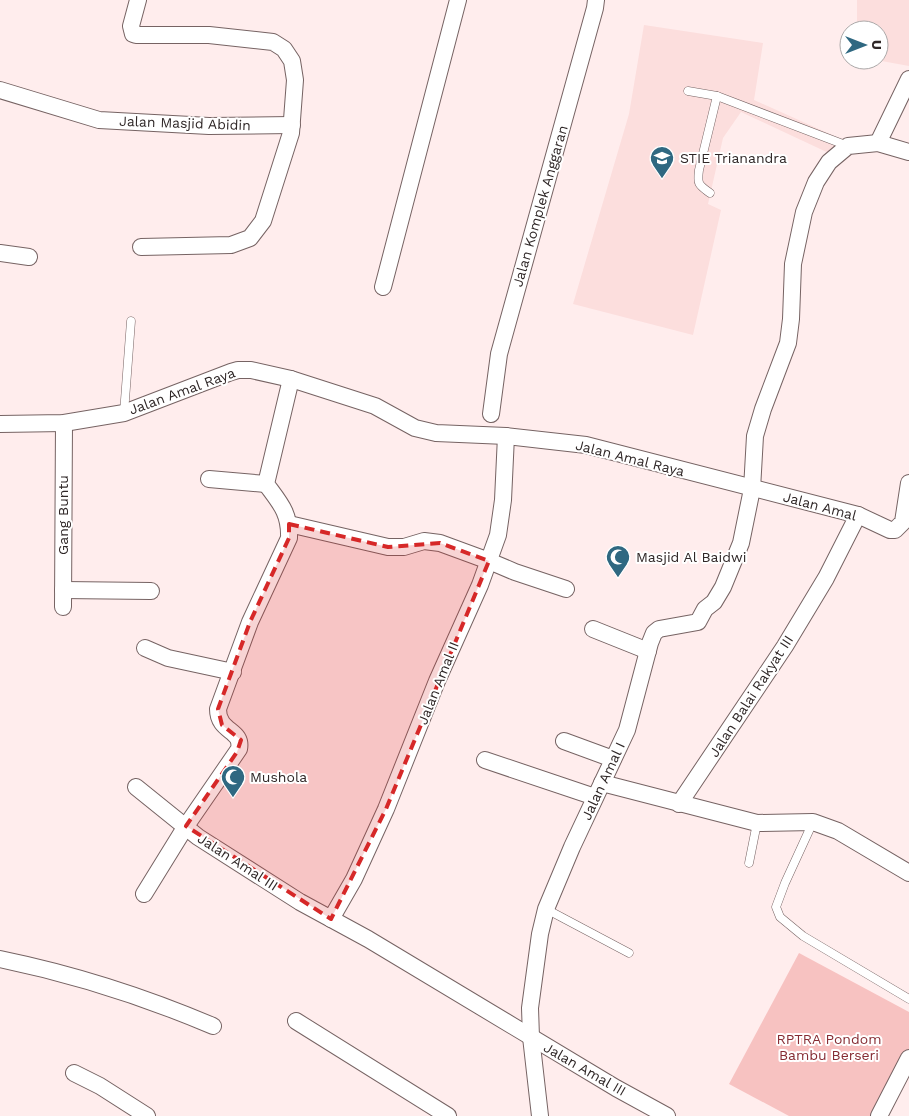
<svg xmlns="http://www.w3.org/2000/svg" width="909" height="1116" font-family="'Work Sans',sans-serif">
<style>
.built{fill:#fcdedd}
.green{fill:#f7c2c1}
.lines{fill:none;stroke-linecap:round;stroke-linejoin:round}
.lane-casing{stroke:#766363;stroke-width:9}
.street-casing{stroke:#766363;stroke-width:18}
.lane{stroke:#fff;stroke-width:8}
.street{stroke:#fff;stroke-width:16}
.marked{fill:#d62828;fill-opacity:0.2;stroke:#d62828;stroke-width:4;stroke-dasharray:10 6;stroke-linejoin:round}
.labels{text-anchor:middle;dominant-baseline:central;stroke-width:4;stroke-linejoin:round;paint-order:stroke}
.street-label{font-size:14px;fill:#2f2727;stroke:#fff}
.poi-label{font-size:14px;fill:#2f2727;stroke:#fff;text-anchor:start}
.park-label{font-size:14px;fill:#862c33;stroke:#fff}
</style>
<rect width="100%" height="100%" fill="#ffeded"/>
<g class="built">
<path d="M857,0H909V66L876,60H879V30H857Z"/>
<path d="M644,25L763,43L754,100L841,139L833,155L741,112L723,138L708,204L721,210L693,335L573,304L629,114Z"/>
</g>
<path class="green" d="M799,953L909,1012V1059L879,1116H789L729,1084Z"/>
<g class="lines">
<g class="lane-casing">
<g id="lane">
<path d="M688,91L717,96L848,146"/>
<path d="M710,193C699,185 697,185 699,170L717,96"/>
<path d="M124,413L131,321"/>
<path d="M813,822L785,883L776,907L780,917L803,936L909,999"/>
<path d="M749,863L757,823"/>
<path d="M546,909L629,953"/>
</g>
</g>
<g class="street-casing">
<g id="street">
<path d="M138,0L131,26L133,34L136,35H209L273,42L284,49L292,61L295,80L291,133L263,221L250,238L231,245L141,247"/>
<path d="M0,90L99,120L209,126L292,125"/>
<path d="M878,143L909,79"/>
<path d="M0,253L29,257"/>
<path d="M383,287L458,0"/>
<path d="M491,414L499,354L595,8L596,0"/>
<path d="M0,424L64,423L124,413L231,372L238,370H251L291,379L375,406L415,428L436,433L506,436L586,445L858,515L890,530H895L903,522L909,483"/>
<path d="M209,479L266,484"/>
<path d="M289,524L388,547H404L424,541L440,543L489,561L515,572L566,589"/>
<path d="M63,590L151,591"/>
<path d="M63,607L64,423"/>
<path d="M593,629L648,651"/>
<path d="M145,648L168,658L233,672"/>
<path d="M564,741L613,759"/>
<path d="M485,760L595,797"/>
<path d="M602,783L757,823L813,822L838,831L909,873"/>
<path d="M136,787L198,837L300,902L368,939L616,1088L667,1116"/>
<path d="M679,804L785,646L826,578L858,515"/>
<path d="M144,894L186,826L239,749C243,729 218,733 218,709L250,622L289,538C290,513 280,503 266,484L291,379"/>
<path d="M331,919L354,879L386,809L437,681L480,585L498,535L503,500L506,436"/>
<path d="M0,959C73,974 145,997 213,1026"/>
<path d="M296,1021L448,1116"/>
<path d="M74,1073L100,1086L147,1116"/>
<path d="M540,1116L531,1037L530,1008L540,934L546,909L572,847L627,730L650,643L654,633L659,629L698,622L705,609L714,602L723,587L741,543L752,489L755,436L763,409L788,343L791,319L793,264L804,212L816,182L829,162L848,146L878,143L909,152"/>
<path d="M879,1116L909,1058"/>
</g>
</g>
<use href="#lane" class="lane"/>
<use href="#street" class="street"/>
</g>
<path class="marked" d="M289,524L388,547L440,543L489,561L386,809L331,919L186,826L237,752L241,740L222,725L218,709L250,622L289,538Z"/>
<defs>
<g id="university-pin" transform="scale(1.25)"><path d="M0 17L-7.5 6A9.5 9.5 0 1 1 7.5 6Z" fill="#2f6881" stroke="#fff"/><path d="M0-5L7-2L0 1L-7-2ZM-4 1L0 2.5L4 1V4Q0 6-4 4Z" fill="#fff"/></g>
<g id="mosque-pin" transform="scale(1.25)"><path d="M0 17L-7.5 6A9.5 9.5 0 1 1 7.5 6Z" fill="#2f6881" stroke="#fff"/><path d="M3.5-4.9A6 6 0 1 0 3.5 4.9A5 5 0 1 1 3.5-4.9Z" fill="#fff"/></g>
</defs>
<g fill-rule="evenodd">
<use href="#university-pin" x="662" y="158"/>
<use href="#mosque-pin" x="618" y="557"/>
<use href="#mosque-pin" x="233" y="777"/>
</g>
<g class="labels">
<g class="street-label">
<text transform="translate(185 123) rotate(2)">Jalan Masjid Abidin</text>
<text transform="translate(540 206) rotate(-74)">Jalan Komplek Anggaran</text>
<text transform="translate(182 391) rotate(-20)">Jalan Amal Raya</text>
<text transform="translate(630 458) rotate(14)">Jalan Amal Raya</text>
<text transform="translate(820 506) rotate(15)">Jalan Amal</text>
<text transform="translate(63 515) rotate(-90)">Gang Buntu</text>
<text transform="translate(438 683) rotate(-68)">Jalan Amal II</text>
<text transform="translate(751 696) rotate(-57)">Jalan Balai Rakyat III</text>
<text transform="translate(603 781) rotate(-65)">Jalan Amal I</text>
<text transform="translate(238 862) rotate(33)">Jalan Amal III</text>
<text transform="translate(585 1069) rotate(30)">Jalan Amal III</text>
</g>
<g class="poi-label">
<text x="680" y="158">STIE Trianandra</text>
<text x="636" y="557">Masjid Al Baidwi</text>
<text x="250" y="777">Mushola</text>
</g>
<g class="park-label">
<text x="829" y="1039">RPTRA Pondom<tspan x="829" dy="16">Bambu Berseri</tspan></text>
</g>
</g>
<g transform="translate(864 45) rotate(90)"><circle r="24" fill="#ffffff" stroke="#aca9a9"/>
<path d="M0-4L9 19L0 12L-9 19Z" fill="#2f6881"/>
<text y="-8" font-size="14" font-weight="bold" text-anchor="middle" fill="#2f2727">U</text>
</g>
</svg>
